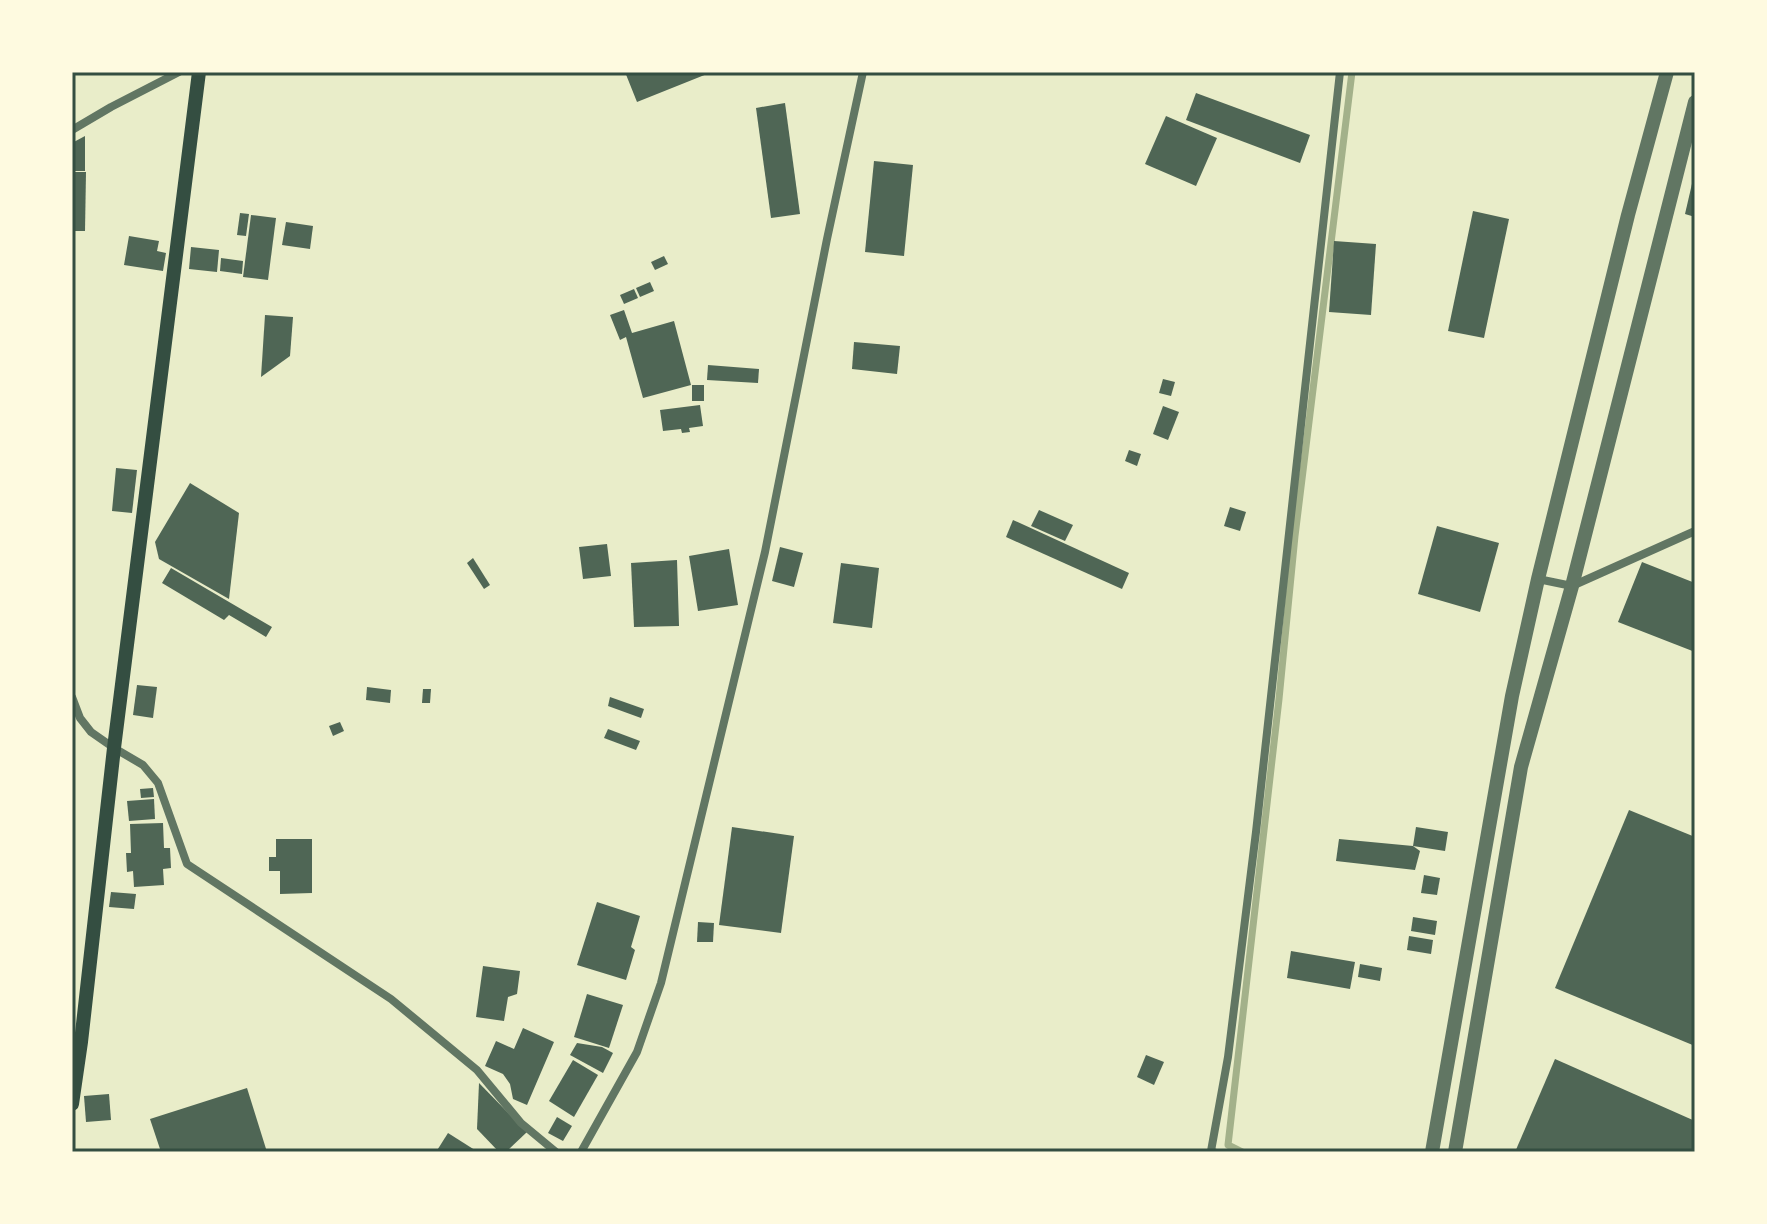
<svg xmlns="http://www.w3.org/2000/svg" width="1767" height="1224" font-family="'Nunito Sans',sans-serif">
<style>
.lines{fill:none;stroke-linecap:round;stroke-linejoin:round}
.stream{stroke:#a3b18a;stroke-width:7}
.building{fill:#4f6655}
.minor{stroke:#617663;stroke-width:8}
.tertiary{stroke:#617663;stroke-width:14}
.secondary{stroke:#344e41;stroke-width:14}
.neatline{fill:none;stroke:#344e41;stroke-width:3}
</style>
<rect width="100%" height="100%" fill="#e9edc9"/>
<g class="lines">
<path class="stream" d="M1242,1152L1228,1145L1279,699L1295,536L1352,72"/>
</g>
<g class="building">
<path d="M625,72H712L637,102Z"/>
<path d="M1196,93L1310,135L1300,163L1186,120Z"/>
<path d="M785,103L800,214L771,218L756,108Z"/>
<path d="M1166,116L1217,138L1196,186L1145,164Z"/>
<path d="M85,136V171H72V143Z"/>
<path d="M874,161L913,165L904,256L865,252Z"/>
<path d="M72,172H86L85,231H72Z"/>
<path d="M1694,175L1695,176V217L1685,214Z"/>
<path d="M1473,211L1509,219L1484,338L1448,331Z"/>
<path d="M240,213L249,214L246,236L237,235Z"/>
<path d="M251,215L276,218L268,280L243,277Z"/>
<path d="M286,222L313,226L310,249L282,245Z"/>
<path d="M129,236L159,241L157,251L166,253L163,271L124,265Z"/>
<path d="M1334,241L1376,244L1371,315L1329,312Z"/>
<path d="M191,247L219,250L217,272L189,269Z"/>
<path d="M664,256L668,264L655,270L651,262Z"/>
<path d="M221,258L243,261L242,274L220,271Z"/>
<path d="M650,282L654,291L640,297L636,288Z"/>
<path d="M634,289L638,298L624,304L620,295Z"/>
<path d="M624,310L632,333L674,321L691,385L643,398L626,337L620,340L610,315Z"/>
<path d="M265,315L293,317L290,356L261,377Z"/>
<path d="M854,342L900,346L897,374L852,369Z"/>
<path d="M708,365L759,369L758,383L707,380Z"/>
<path d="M1163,379L1175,382L1171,396L1159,393Z"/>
<rect x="692" y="385" width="12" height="16"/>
<path d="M700,405L703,426L689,428L690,432L682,433L681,429L663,431L660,410Z"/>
<path d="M1163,406L1179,412L1168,440L1153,434Z"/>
<path d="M1129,450L1141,454L1137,466L1125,461Z"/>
<path d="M116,468L137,470L132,513L112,511Z"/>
<path d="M190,483L239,513L229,599L159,559L155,542Z"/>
<path d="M1230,507L1246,512L1240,531L1224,526Z"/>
<path d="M1039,510L1073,525L1065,541L1031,526Z"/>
<path d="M1013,520L1129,573L1122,589L1006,537Z"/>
<path d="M1437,526L1499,543L1480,612L1418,594Z"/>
<path d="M607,544L611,576L583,579L579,547Z"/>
<path d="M780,547L803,553L794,587L772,581Z"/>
<path d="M729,549L738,605L698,611L689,556Z"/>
<path d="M473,558L490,585L484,589L467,563Z"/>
<path d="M677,560L679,626L634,627L631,563Z"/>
<path d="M1642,562L1695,583V652L1618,622Z"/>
<path d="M841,563L879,568L872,628L833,623Z"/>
<path d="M171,568L272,627L266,637L229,615L224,620L162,583Z"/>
<path d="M137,685L157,687L153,718L133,715Z"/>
<path d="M367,687L391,690L390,703L366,700Z"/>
<path d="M423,689H431L430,703H422Z"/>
<path d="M610,697L644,709L641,718L608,706Z"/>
<path d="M340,722L344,731L333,736L329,726Z"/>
<path d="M608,729L640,741L636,750L604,738Z"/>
<path d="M153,788L154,797L141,798L140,789Z"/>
<path d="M154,799L155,819L129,821L127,801Z"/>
<path d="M1629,810L1695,837V1046L1555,988Z"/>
<path d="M163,823L164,848H170L171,868L163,869L164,885L134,887L133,871L127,872L126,853H131L130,824Z"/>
<path d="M732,827L794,836L781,933L719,925Z"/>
<path d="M1416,827L1448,832L1445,851L1413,846Z"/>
<path d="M276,839H312V893L280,894V871H269V857H276Z"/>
<path d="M1339,839L1413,846L1420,851L1415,870L1336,861Z"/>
<path d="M1424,875L1440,878L1437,895L1421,893Z"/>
<path d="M111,892L136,894L134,909L109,907Z"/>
<path d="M597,902L640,916L631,947L635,950L626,980L577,965Z"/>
<path d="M1413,917L1437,921L1435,935L1411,931Z"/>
<path d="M698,922L714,923L713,942H697Z"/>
<path d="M1409,936L1433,940L1431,954L1407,950Z"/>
<path d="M1291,951L1355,962L1350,989L1287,978Z"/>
<path d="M1360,964L1382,968L1380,981L1358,977Z"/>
<path d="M483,966L520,971L517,994L508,997L504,1021L476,1017Z"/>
<path d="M587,994L623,1005L609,1048L574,1037Z"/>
<path d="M523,1028L554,1042L527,1105L513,1099L510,1084L503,1074L485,1066L496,1041L514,1049Z"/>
<path d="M577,1043L602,1047L613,1053L603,1073L570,1055Z"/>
<path d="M1146,1055L1164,1062L1154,1085L1137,1077Z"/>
<path d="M1555,1059L1695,1121V1152H1515Z"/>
<path d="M573,1060L598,1075L574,1117L549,1101Z"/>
<path d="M479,1083L527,1132L506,1152H499L477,1129Z"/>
<path d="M247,1088L267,1152H161L150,1119Z"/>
<path d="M109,1094L111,1120L86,1122L84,1096Z"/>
<path d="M557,1117L572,1126L563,1141L548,1133Z"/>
<path d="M448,1133L478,1152H436Z"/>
</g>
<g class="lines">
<g class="minor">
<path d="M72,130L111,107L179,72"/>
<path d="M1538,579L1572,586L1695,531"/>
<path d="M72,697L80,718L91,732L114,748L143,765L158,783L187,864L391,999L477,1070L521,1123L556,1152"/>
<path d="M581,1152L637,1052L661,983L765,552L827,239L863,72"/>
<path d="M1214,1152L1211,1151L1228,1057L1256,832L1340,72"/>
</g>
<g class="tertiary">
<path d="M1432,1152L1512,696L1538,579L1628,215L1667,72"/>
<path d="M1455,1152L1521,767L1572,586L1695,102"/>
</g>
<path class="secondary" d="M72,1104L81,1042L114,748L199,72"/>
</g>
<rect width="1767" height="1224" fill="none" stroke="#fefae0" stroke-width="148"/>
<rect x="74" y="74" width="1619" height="1076" class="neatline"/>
</svg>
